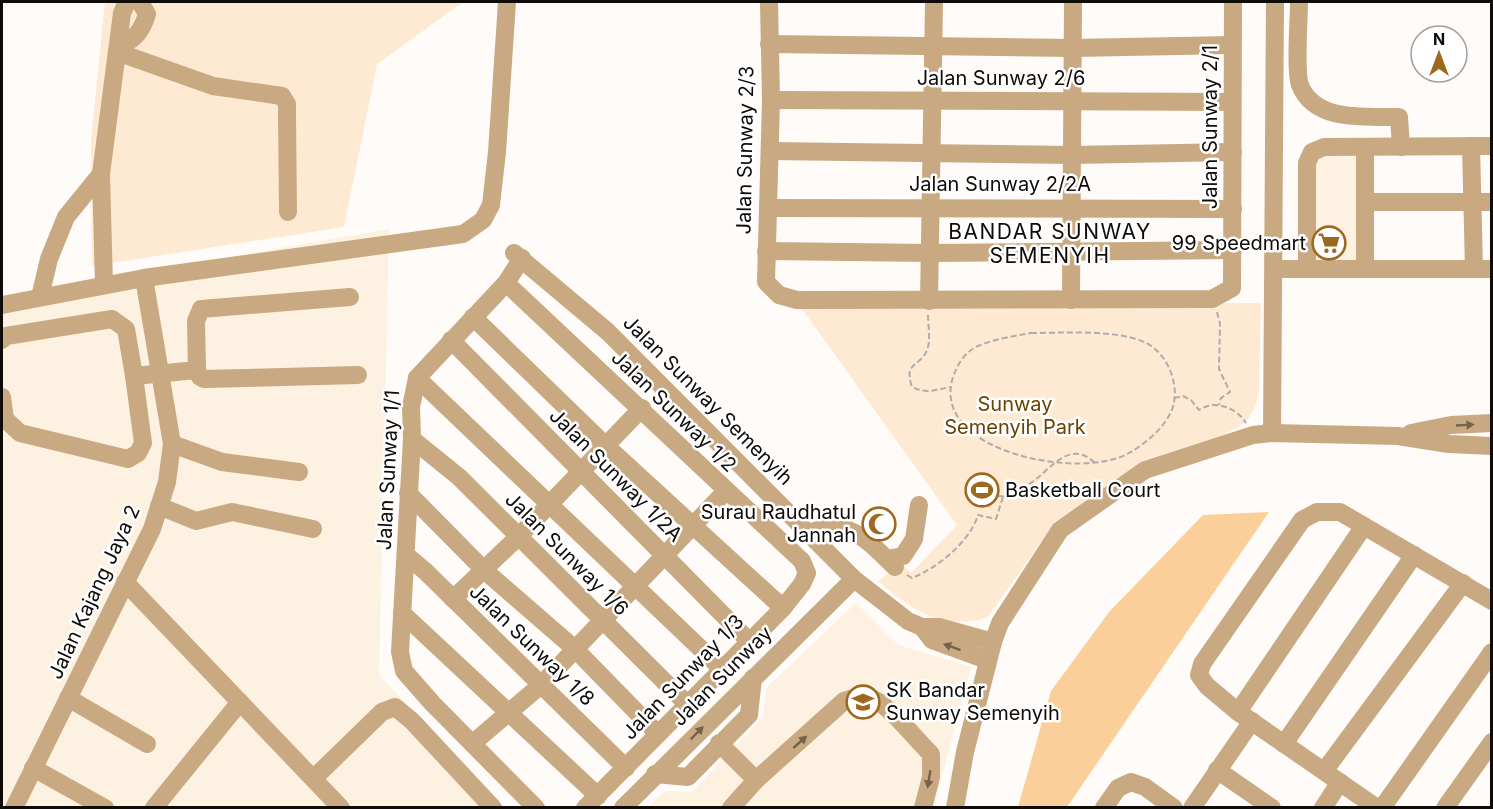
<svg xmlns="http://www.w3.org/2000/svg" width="1493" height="809" font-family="Inter,sans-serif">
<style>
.built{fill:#fdf1e2}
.green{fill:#feead2}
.water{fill:#facf9a}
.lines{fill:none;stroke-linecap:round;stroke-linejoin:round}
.path{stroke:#afaca9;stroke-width:2;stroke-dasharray:6 3;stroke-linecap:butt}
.minor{stroke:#c9a981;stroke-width:18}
.oneway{fill:#75624b}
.labels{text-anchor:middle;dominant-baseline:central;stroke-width:5;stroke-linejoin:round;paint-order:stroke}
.street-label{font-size:20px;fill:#0e0b09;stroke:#fff}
.poi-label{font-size:20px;fill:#0e0b09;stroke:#fff;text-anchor:end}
.park-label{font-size:20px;fill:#6b4300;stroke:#fff}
.neighbourhood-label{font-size:21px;letter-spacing:1.5px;fill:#0e0b09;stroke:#fff}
</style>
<rect width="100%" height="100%" fill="#fefbf8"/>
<g class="built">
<path d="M1323,152L1361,153V264H1311V163Z"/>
<path d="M389,229L379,675L503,807L2,808V297Z"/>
<path d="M856,603L898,645L971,667L934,807L648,808L664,791L692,792L763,717L766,688Z"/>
</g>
<g class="green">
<path d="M105,2H463L377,64L344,227L92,266L91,140Z"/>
<path d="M1261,303L1259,392L1255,407L1248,419L1237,428L1218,437L1144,460L1055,522L988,617C942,632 912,610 878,581L902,563L911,573L957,525L799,305Z"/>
</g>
<path class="water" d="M1269,512L1067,807H1018L1051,691L1109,612L1203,515Z"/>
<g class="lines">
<g class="path">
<path d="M1217,312L1220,324L1219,369L1230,392L1221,398L1219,405"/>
<path d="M928,315C928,326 931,340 927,350C921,367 903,361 912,387C926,394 936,390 950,387"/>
<path d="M1031,333C1064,333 1114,329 1144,342C1168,352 1182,388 1171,412C1163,429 1145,444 1129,453C1081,481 929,452 953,377C958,363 965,352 978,346C994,339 1014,336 1031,333Z"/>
<path d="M1174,398L1183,396L1191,400L1199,410C1215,399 1237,408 1246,423"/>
<path d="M998,496L1014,497C1020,487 1027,486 1035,480C1053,466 1071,440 1095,463"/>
<path d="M907,575L912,578C937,568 970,542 978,515L996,519L1003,497"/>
</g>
<g class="minor">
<path d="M769,2L771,100L766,282L779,295L797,300L1212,299L1232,288L1233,2"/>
<path d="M1299,2C1299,19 1295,71 1300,85C1315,123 1366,116 1399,117L1401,147"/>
<path d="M769,44L1073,48L1232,45"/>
<path d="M118,46C134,41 142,31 147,14L140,2"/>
<path d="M117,52L213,86L282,96L287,104V115L288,212"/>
<path d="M771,100L1232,102"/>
<path d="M1471,146L1474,269"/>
<path d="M1365,147V269"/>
<path d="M770,151L1072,155L1233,152"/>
<path d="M101,174L104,285"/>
<path d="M1365,202H1492"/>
<path d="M768,208L1233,209"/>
<path d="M766,251L930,253L1233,250"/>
<path d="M514,253L608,332L854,579L908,621L922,627H939L993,642"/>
<path d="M522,258L506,283L417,378L411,407L412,439L400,652L404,671L432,703L536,808"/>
<path d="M1274,269H1492"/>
<path d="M1307,269V163L1312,152L1324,147L1492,146"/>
<path d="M506,283L802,561L807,573L802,584L783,608L585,808"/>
<path d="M40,297L49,259L66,217L101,174L122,13L127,2"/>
<path d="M1071,300L1073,2"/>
<path d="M929,301L934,2"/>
<path d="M2,305L144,278L463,234L483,220L491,205L497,152L507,2"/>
<path d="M473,317L606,446L783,608"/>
<path d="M2,340L6,336L112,319L126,329L134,376"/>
<path d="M451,340L749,641"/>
<path d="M197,370L200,377L204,379L358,375"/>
<path d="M417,378L722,669"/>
<path d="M2,397L5,419L20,433L128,459L138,453L143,443L134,376L197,370L196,321L201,309L350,297"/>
<path d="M1272,433L1275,2"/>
<path d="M1411,433L1451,425L1492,423"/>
<path d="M412,439L459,477L687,704"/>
<path d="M172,444L222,462L299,472"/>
<path d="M408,493L484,570L575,649L658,734"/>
<path d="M159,506L196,521L232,512L313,529"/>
<path d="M810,533C848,516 868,541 895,567"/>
<path d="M406,555L425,571L626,768"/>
<path d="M887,559L903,556L914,539L919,505"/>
<path d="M125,582L341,808"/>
<path d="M453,599L518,537L642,408"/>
<path d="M402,613L598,796"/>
<path d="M922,627L932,640L987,660"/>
<path d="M68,698L147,744"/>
<path d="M1238,712L1364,526"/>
<path d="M473,743L541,685L725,492"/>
<path d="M719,743L756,780"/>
<path d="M1284,744L1414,555"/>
<path d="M33,768L105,808"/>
<path d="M1217,770L1272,808"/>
<path d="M1325,770L1463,583"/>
<path d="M655,774L688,777L749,715L753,678"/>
<path d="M314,778L382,712L395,707L412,721L493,808"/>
<path d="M14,808L152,529L167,482L172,444L144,278"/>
<path d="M154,808L240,702"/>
<path d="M623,808L854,579"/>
<path d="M731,808L756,780L844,701C852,698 859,696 868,697C887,701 916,740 931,754V777L923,808"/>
<path d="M955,808L965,752L993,642L1000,623L1060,530L1145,470L1253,435L1272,433L1398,436L1449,444L1492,446"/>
<path d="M1104,808L1118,788L1131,782L1145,787L1174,808"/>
<path d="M1192,808L1252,721"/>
<path d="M1323,808L1340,782"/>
<path d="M1377,808L1238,712L1207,686L1199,675L1202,664L1302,520L1317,512H1340L1492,601"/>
<path d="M1382,808L1492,652"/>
<path d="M1445,808L1492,742"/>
</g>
</g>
<defs><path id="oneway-solid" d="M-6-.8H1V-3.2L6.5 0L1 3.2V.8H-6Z" transform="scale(1.5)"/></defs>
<g class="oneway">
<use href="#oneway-solid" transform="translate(1465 425) rotate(-3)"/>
<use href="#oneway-solid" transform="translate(952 647) rotate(-160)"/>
<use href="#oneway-solid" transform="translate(697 733) rotate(-45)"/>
<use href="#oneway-solid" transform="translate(800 742) rotate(-42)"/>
<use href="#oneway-solid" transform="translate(929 779) rotate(99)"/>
</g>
<defs>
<g id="supermarket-ring" transform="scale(1.725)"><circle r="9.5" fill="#fff" stroke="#9c6a1f" stroke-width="1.5"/><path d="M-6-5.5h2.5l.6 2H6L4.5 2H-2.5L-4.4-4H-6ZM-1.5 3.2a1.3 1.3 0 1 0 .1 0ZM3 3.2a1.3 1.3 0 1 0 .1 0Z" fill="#9c6a1f"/></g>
<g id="stadium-ring" transform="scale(1.725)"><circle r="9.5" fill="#fff" stroke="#9c6a1f" stroke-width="1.5"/><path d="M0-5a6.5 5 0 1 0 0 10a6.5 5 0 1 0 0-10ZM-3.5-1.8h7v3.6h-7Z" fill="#9c6a1f"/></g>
<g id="mosque-ring" transform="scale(1.725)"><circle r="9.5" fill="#fff" stroke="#9c6a1f" stroke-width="1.5"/><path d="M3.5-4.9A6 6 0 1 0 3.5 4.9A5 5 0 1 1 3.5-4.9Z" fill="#9c6a1f"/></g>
<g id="school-ring" transform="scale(1.725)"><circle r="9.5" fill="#fff" stroke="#9c6a1f" stroke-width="1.5"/><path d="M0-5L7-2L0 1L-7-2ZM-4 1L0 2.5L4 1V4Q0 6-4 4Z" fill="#9c6a1f"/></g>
</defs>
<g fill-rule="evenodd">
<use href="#supermarket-ring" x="1329" y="243"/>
<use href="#stadium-ring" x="982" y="490"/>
<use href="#mosque-ring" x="879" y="524"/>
<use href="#school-ring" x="863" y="702"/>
</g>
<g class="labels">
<g class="street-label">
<text x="1001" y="78">Jalan Sunway 2/6</text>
<text transform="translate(1210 127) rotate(-90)">Jalan Sunway 2/1</text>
<text transform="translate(745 150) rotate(-89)">Jalan Sunway 2/3</text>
<text x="1000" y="184">Jalan Sunway 2/2A</text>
<text transform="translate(708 400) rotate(45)">Jalan Sunway Semenyih</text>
<text transform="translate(674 411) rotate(44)">Jalan Sunway 1/2</text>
<text transform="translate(388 470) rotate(-87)">Jalan Sunway 1/1</text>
<text transform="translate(616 475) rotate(45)">Jalan Sunway 1/2A</text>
<text transform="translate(567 554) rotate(45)">Jalan Sunway 1/6</text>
<text transform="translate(94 592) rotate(-65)">Jalan Kajang Jaya 2</text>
<text transform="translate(532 645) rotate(44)">Jalan Sunway 1/8</text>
<text transform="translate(722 676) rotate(-45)">Jalan Sunway</text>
<text transform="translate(683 677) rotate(-46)">Jalan Sunway 1/3</text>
</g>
<g class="poi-label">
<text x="1306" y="243">99 Speedmart</text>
<text x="1005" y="490" text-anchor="start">Basketball Court</text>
<text x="856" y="512">Surau Raudhatul<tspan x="856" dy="23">Jannah</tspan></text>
<text x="886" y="690" text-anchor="start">SK Bandar<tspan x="886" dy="23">Sunway Semenyih</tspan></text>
</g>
<g class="park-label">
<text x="1015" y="404">Sunway<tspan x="1015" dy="23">Semenyih Park</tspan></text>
</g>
<g class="neighbourhood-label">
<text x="1050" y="231">BANDAR SUNWAY<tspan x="1050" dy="24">SEMENYIH</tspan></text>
</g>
</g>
<rect width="1493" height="809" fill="none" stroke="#0e0b09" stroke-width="6"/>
<g transform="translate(1439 54)"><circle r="28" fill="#ffffff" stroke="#9f9d9d" stroke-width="1.5"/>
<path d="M0-4.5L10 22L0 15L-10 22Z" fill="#9c6a1f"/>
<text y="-9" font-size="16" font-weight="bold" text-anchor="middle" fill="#0e0b09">N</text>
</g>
</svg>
